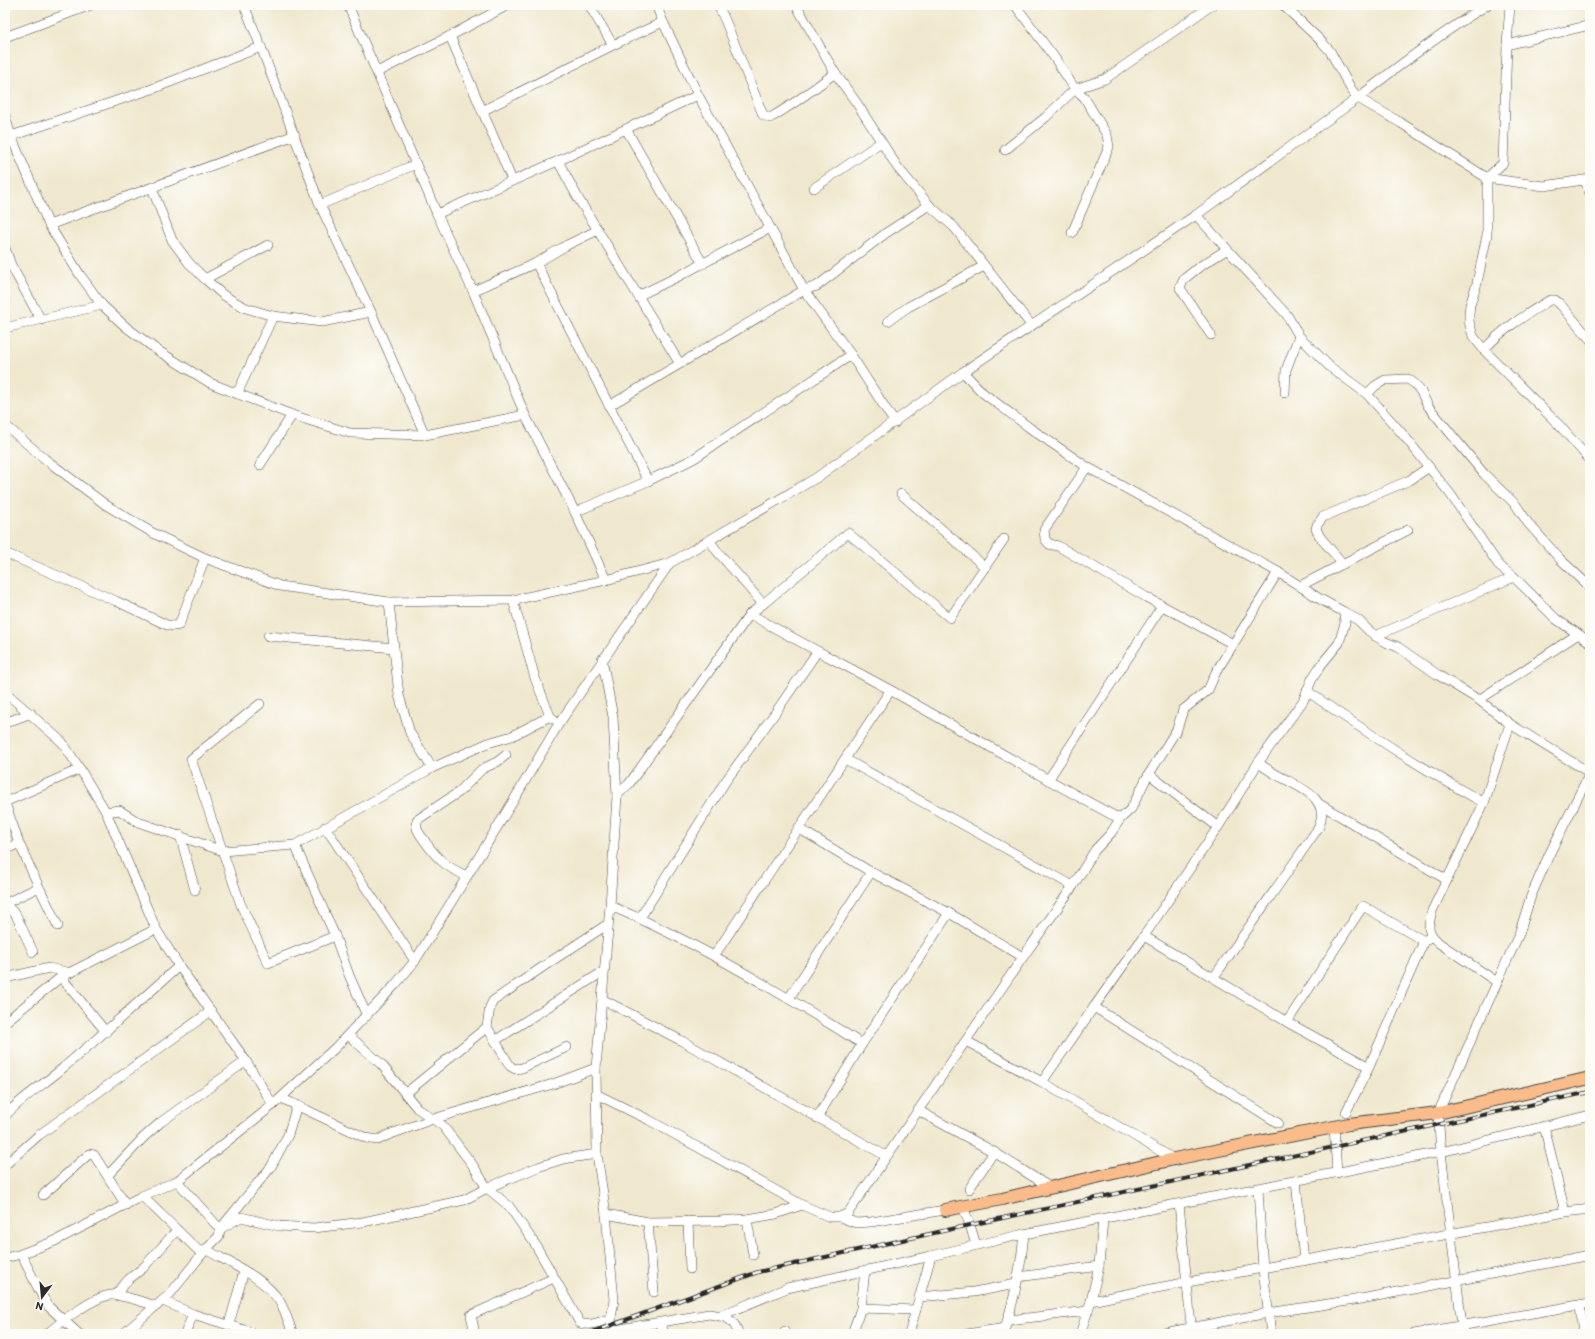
<svg xmlns="http://www.w3.org/2000/svg" width="1595" height="1339" font-family="Itim,sans-serif">
<style>
.lines{fill:none;stroke-linecap:round;stroke-linejoin:round}
.minor-casing{stroke:#494743;stroke-width:10}
.major-casing{stroke:#494743;stroke-width:14}
.minor{stroke:#fff;stroke-width:9}
.major{stroke:#f9bc8a;stroke-width:12}
.rail-casing{stroke:#2b2b2b;stroke-width:4}
.rail{stroke:#fdfcf7;stroke-width:2.5;stroke-dasharray:8;stroke-linecap:butt}
</style>
<rect width="100%" height="100%" fill="#fdfcf7"/>
<filter id="ink" filterUnits="userSpaceOnUse"><feTurbulence type="fractalNoise" baseFrequency=".025" numOctaves="2"/><feDisplacementMap in="SourceGraphic" scale="8" xChannelSelector="R" yChannelSelector="G"/><feConvolveMatrix kernelMatrix="1 2 1 2 8 2 1 2 1" color-interpolation-filters="sRGB"/></filter>
<filter id="wash" filterUnits="userSpaceOnUse"><feTurbulence type="fractalNoise" baseFrequency=".012" numOctaves="4" result="noise"/><feDisplacementMap in="SourceGraphic" scale="16" xChannelSelector="R" yChannelSelector="G"/><feGaussianBlur stdDeviation="0.9" result="paint"/><feColorMatrix in="noise" values="0 0 0 0 0 0 0 0 0 0 0 0 0 0 0 0 0 1.4 0 .05"/><feComposite in="paint" operator="in"/></filter>
<g filter="url(#wash)">
<rect width="100%" height="100%" fill="#f0e8ce"/>
</g>
<g filter="url(#ink)">
<g class="lines">
<g class="minor-casing">
<g id="minor">
<path d="M244,5L261,47L320,205L371,312L425,435"/>
<path d="M348,5L437,214L473,291L525,415L575,512L606,580"/>
<path d="M589,5L613,45"/>
<path d="M656,5L663,22L698,95L804,290L851,355L895,423"/>
<path d="M718,5L725,20L763,115L770,118C793,105 814,89 835,73"/>
<path d="M796,5L835,73L858,105L898,168L929,205L954,227L1031,325"/>
<path d="M1015,5L1054,57L1075,89L1084,97L1107,135L1109,147L1072,233"/>
<path d="M1283,5L1321,41L1330,51L1351,89L1358,98L1401,123L1487,178L1544,186L1590,179"/>
<path d="M1510,5L1507,45L1503,163L1487,178V235L1477,283L1470,305L1469,314V321L1473,336L1484,350L1559,425L1590,460"/>
<path d="M450,36L512,180"/>
<path d="M5,37L91,5"/>
<path d="M1507,45L1590,25"/>
<path d="M377,72L450,36L508,5"/>
<path d="M482,111L613,45L663,22"/>
<path d="M5,116L11,136L49,225L80,275L102,305L126,327L157,350L210,383L292,415L350,433L425,435L525,415"/>
<path d="M626,129L703,264"/>
<path d="M11,136L152,89L261,47"/>
<path d="M1005,150L1046,117L1075,89L1105,79L1212,5"/>
<path d="M558,161L578,198L680,364"/>
<path d="M1585,181L1590,193"/>
<path d="M152,188L172,240L189,263L205,279L222,294L233,301L246,308L273,316L322,322L371,312"/>
<path d="M814,188L881,142"/>
<path d="M320,205L416,164"/>
<path d="M437,214L558,161L698,95"/>
<path d="M1196,215L1287,315L1299,336L1330,367L1367,394L1406,438L1451,495L1500,567L1514,577L1556,619L1590,642"/>
<path d="M49,225L295,135"/>
<path d="M5,248L11,265L41,320"/>
<path d="M536,263L648,481"/>
<path d="M205,279L268,245"/>
<path d="M473,291L536,263L567,245L598,230"/>
<path d="M638,296L677,277L770,228"/>
<path d="M888,321L908,307L984,266"/>
<path d="M5,328L102,305"/>
<path d="M1211,335L1180,288L1184,279L1199,267L1226,250"/>
<path d="M1484,350C1500,330 1529,313 1550,300H1555L1560,304L1590,339"/>
<path d="M963,372L983,393L1034,431L1087,467L1278,572L1320,599L1344,612L1358,620L1369,631L1383,641L1398,647L1438,675L1479,700L1510,724L1590,773"/>
<path d="M1285,393L1286,370L1299,336"/>
<path d="M237,394L273,316"/>
<path d="M1367,394L1375,386L1385,380L1408,379L1415,384L1421,392L1428,406L1484,474L1516,505L1528,523L1560,559L1590,587"/>
<path d="M609,406L804,290L817,286L886,233L929,205"/>
<path d="M5,425L45,459L106,505L153,533L205,558L280,586L389,602L513,600L606,580L670,563L816,478L963,372L1196,215L1358,98C1399,65 1442,33 1487,5"/>
<path d="M260,465L292,415"/>
<path d="M1087,467L1044,530L1045,539L1049,544L1058,546L1082,560L1146,597L1233,644"/>
<path d="M901,494L985,567"/>
<path d="M575,512L648,481L693,459L851,355"/>
<path d="M710,541L717,551L763,604L750,614"/>
<path d="M5,553L116,601L167,625L174,626L179,625L205,558"/>
<path d="M1343,564L1320,537L1316,529L1317,525L1323,517L1410,480L1429,467"/>
<path d="M1300,586L1408,530"/>
<path d="M513,600L535,678L550,716L553,719"/>
<path d="M389,602L399,695L410,733L432,768"/>
<path d="M763,604L848,533L950,618L1004,539"/>
<path d="M268,636L394,648"/>
<path d="M1375,636L1514,577"/>
<path d="M602,659L613,717L617,796L610,906L596,1068L597,1154L606,1214L614,1300L611,1318L615,1334"/>
<path d="M1307,691C1364,731 1423,769 1484,803"/>
<path d="M5,692L62,742L80,769L106,812L156,929L179,966L246,1061L273,1105"/>
<path d="M1479,700L1578,634"/>
<path d="M260,704L191,759L241,905L268,963L335,936"/>
<path d="M5,723L31,713"/>
<path d="M845,759L1073,886"/>
<path d="M1149,774L1218,827"/>
<path d="M1048,780L1162,606"/>
<path d="M617,796L622,790L629,784L750,614C797,641 845,665 892,691C968,734 1043,778 1120,819"/>
<path d="M5,802L80,769"/>
<path d="M5,803L19,843L39,887L6,903L9,908L5,912"/>
<path d="M1318,803L1447,880"/>
<path d="M106,812L119,810L138,822L223,851L295,845L432,768L488,743L512,736L550,716"/>
<path d="M325,827L415,961"/>
<path d="M798,828L871,872L949,913L1023,957"/>
<path d="M180,835L195,890"/>
<path d="M295,845L335,936L349,975L367,1016"/>
<path d="M5,850L19,843"/>
<path d="M467,876C446,867 437,859 424,840C419,833 415,829 417,820L459,792L482,769L497,762L506,755"/>
<path d="M39,887L58,926"/>
<path d="M610,906C639,917 667,932 695,946C752,976 807,1009 862,1044"/>
<path d="M9,908L16,915L33,952"/>
<path d="M640,918L725,782L773,716L817,652"/>
<path d="M1144,936L1218,827L1258,763"/>
<path d="M714,956L890,691"/>
<path d="M61,977L106,1032"/>
<path d="M1214,977L1319,827C1330,799 1303,789 1283,778C1274,774 1266,768 1258,763L1303,701L1312,679L1321,665L1339,643L1345,623L1344,612"/>
<path d="M5,978L49,968L70,973"/>
<path d="M1497,982L1439,943C1426,931 1428,927 1432,911L1484,803L1510,724"/>
<path d="M789,998L871,872"/>
<path d="M602,999L682,1041L886,1156"/>
<path d="M1094,1007L1144,936L1287,1022L1369,1067L1346,1112"/>
<path d="M5,1022L61,977L156,929"/>
<path d="M1287,1022L1363,906L1424,941"/>
<path d="M487,1027L510,1066L515,1069L522,1068L567,1047"/>
<path d="M348,1035L381,1064L417,1108L443,1126L472,1164L487,1188L509,1206L535,1244L580,1323C590,1327 602,1321 611,1318"/>
<path d="M496,1040L604,971"/>
<path d="M966,1041L1042,1082L1174,1159"/>
<path d="M1369,1067L1424,941L1430,937"/>
<path d="M1042,1082L1094,1007L1278,1123"/>
<path d="M406,1093L487,1027L490,1007L493,1001L553,960L608,924"/>
<path d="M596,1094L649,1120L802,1205L830,1217H840L848,1213L1023,957L1073,886L1095,850L1111,833L1120,819L1131,809L1146,779L1177,729L1183,710L1208,690L1216,672L1278,572"/>
<path d="M281,1098L366,1138L378,1140L388,1135L433,1119L553,1084L596,1068"/>
<path d="M919,1111L994,1152"/>
<path d="M5,1116C22,1097 45,1084 64,1067C103,1034 141,1000 179,966"/>
<path d="M817,1118L862,1044L949,913"/>
<path d="M1544,1126L1565,1212"/>
<path d="M1334,1127L1337,1173"/>
<path d="M5,1165L39,1135L211,1011"/>
<path d="M108,1175L144,1137L161,1122L246,1061"/>
<path d="M177,1181L220,1229L241,1217L279,1226L314,1228L363,1222L464,1200L487,1188L538,1167L563,1159L597,1154"/>
<path d="M1296,1181L1304,1261"/>
<path d="M969,1189L994,1152L1051,1188"/>
<path d="M1258,1189L1263,1269L1271,1334"/>
<path d="M43,1195L89,1154L94,1155L126,1205"/>
<path d="M142,1196L202,1254"/>
<path d="M1179,1204L1192,1334"/>
<path d="M963,1207L970,1225L976,1245"/>
<path d="M606,1214L648,1222L719,1221L747,1219L776,1214L802,1205"/>
<path d="M840,1217L856,1223L871,1222L945,1210"/>
<path d="M747,1219L753,1255"/>
<path d="M688,1221L690,1269"/>
<path d="M648,1222L654,1292"/>
<path d="M205,1249C231,1264 264,1277 280,1302C286,1312 289,1324 293,1334"/>
<path d="M21,1254L40,1292L49,1307L79,1334"/>
<path d="M5,1258L21,1254L55,1241L142,1196L177,1181L273,1105L336,1047L395,985L415,961L515,798L558,725L670,563"/>
<path d="M1018,1277L1099,1266"/>
<path d="M115,1295L129,1279L143,1268L177,1230"/>
<path d="M919,1297L974,1292L1016,1284"/>
<path d="M163,1301L193,1314L257,1334"/>
<path d="M1091,1301C1248,1269 1407,1243 1565,1212L1590,1209"/>
<path d="M1580,1305L1583,1334"/>
<path d="M861,1308L916,1310"/>
<path d="M722,1315L787,1288L931,1256"/>
<path d="M1008,1320L1088,1311"/>
<path d="M661,1323L664,1334"/>
<path d="M229,1324L244,1271"/>
<path d="M614,1330L709,1314C724,1316 735,1318 738,1334"/>
<path d="M785,1331V1334"/>
<path d="M47,1334C59,1323 96,1295 112,1295C125,1295 144,1303 157,1306"/>
<path d="M123,1334L170,1294L202,1254L219,1236L220,1229L271,1167L288,1135L297,1105"/>
<path d="M185,1334L193,1314"/>
<path d="M475,1334L471,1315L554,1278"/>
<path d="M852,1334L861,1308L865,1270"/>
<path d="M909,1334L931,1256L1024,1234L1441,1152L1590,1115"/>
<path d="M967,1334L1005,1328"/>
<path d="M1003,1334C1014,1302 1021,1268 1024,1234"/>
<path d="M1080,1334L1091,1301L1099,1266L1103,1219"/>
<path d="M1159,1334L1268,1313L1361,1299L1590,1255"/>
<path d="M1414,1334L1590,1303"/>
<path d="M1463,1334L1441,1152L1438,1113L1519,934L1531,896L1549,855L1590,773"/>
</g>
</g>
<g class="major-casing">
<path id="major" d="M945,1210L1002,1199L1174,1159L1349,1124L1438,1113L1590,1078"/>
</g>
<use href="#minor" class="minor"/>
<use href="#major" class="major"/>
<g class="rail-casing">
<path id="rail" d="M587,1334L758,1272L970,1225L1590,1092"/>
</g>
<use href="#rail" class="rail"/>
</g>
</g>
<rect width="1595" height="1339" fill="none" stroke="#fdfcf7" stroke-width="20"/>
<g transform="translate(42 1297) rotate(196)" stroke="#fdfcf7" stroke-width="3" paint-order="stroke">
<path d="M0-3L7 15L0 10L-7 15Z" fill="#2b2b2b"/>
<text y="-6" font-size="11" font-weight="bold" text-anchor="middle" fill="#2b2b2b">N</text>
</g>
</svg>
